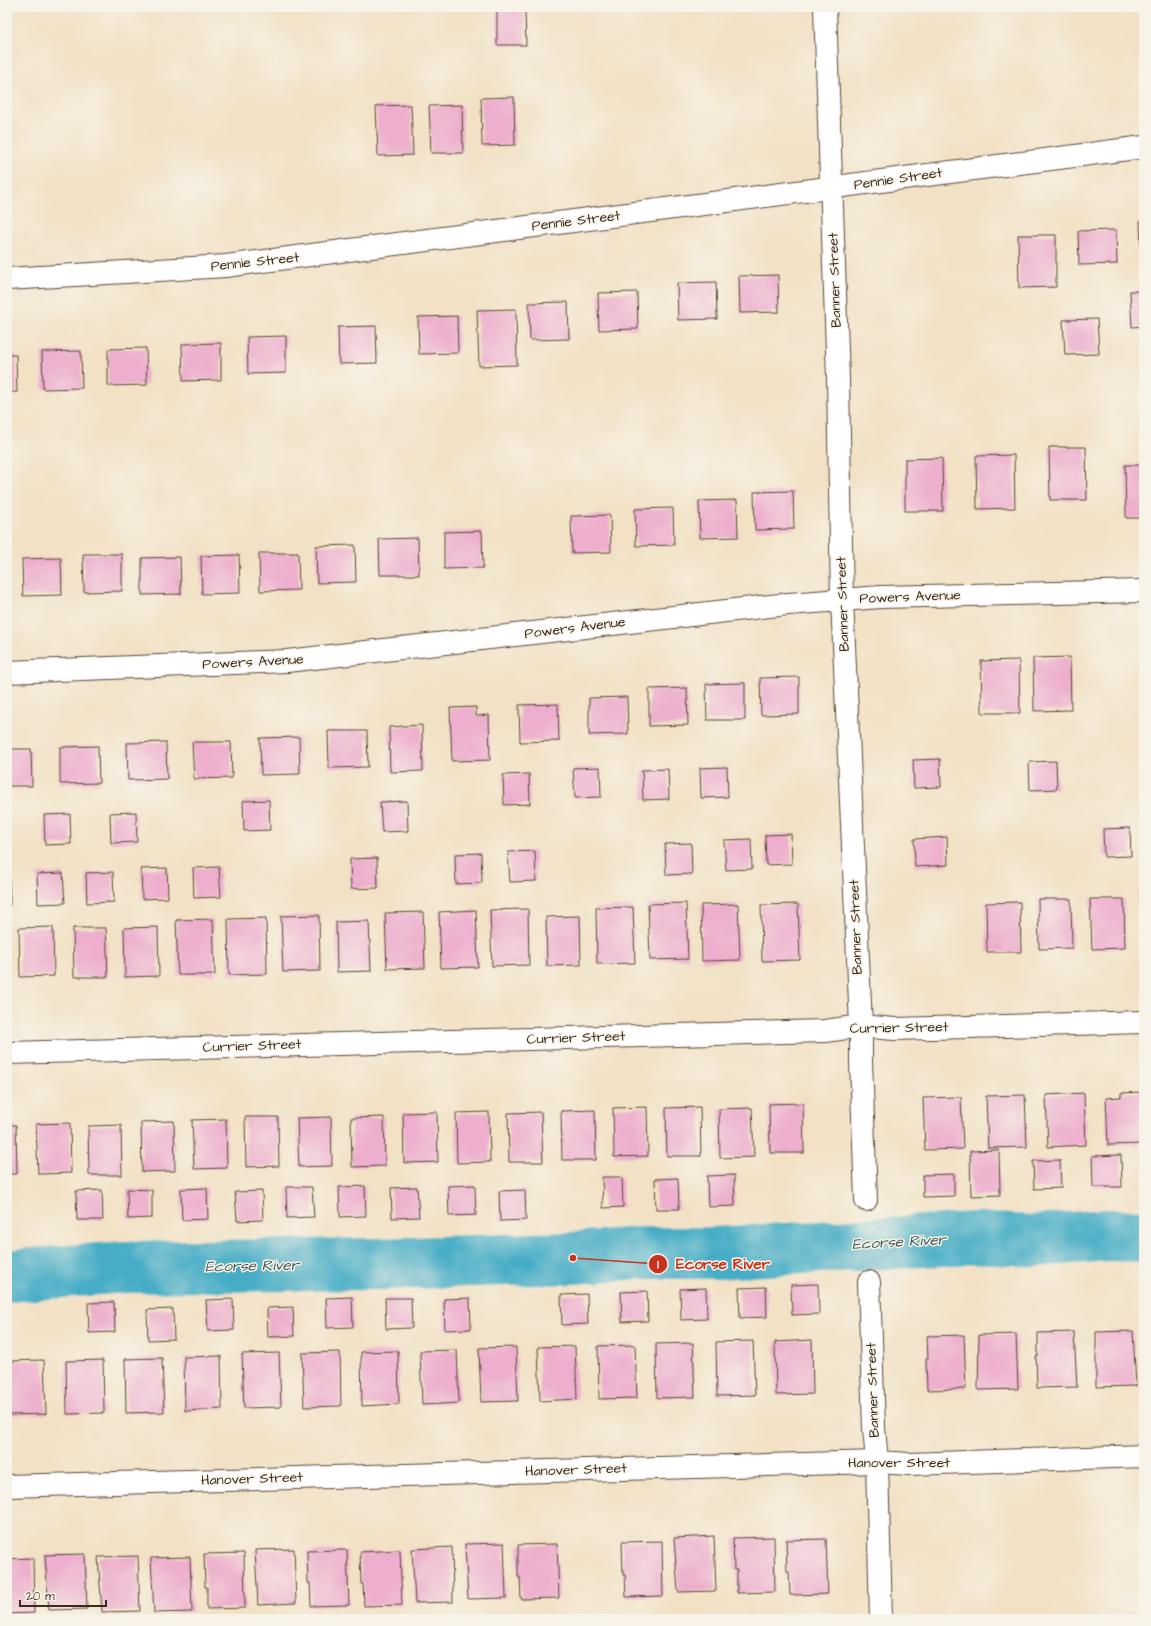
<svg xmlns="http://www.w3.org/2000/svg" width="1151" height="1626" font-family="'Architects Daughter',sans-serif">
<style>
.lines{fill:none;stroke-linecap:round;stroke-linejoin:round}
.river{stroke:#47adc6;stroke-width:52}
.building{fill:#edafcd}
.minor-casing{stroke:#564537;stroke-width:24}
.minor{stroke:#fff;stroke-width:22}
.labels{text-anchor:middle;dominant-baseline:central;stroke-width:3;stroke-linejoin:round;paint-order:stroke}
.street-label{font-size:14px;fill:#3b2a1e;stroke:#f7f3e8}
.water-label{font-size:15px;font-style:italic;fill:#3f5859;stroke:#f7f3e8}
.leader{fill:none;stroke:#c8321e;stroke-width:1.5}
.callout-dot{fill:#c8321e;stroke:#f7f3e8;stroke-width:1.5}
.mark-label{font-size:12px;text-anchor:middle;font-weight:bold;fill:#fff}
.callout-label{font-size:15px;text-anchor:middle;font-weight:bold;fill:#c8321e;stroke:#f7f3e8;stroke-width:3;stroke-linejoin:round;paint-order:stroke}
</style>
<rect width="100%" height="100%" fill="#f7f3e8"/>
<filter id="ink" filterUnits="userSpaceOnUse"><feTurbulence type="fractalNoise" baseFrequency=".025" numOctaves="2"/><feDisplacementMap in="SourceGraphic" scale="8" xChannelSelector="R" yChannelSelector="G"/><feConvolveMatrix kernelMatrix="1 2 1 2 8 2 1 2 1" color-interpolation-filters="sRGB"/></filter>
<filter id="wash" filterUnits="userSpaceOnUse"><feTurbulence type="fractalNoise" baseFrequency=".012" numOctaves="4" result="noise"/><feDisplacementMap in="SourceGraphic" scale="16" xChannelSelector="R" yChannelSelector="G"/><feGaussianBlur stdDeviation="0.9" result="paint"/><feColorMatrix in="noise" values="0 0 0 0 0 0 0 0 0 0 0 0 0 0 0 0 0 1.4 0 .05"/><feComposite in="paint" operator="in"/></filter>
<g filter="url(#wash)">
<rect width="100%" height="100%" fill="#f2e1c5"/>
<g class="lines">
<path class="river" d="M7,1276L126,1267L378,1264L573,1258L640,1253H715L975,1238L1034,1241L1109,1235L1144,1236"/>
</g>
<g id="blocks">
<g class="building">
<path d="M525,10L526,45H497V11Z"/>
<path d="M514,97L515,145L482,146L481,98Z"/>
<path d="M411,105L413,155L378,156L376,106Z"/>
<path d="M462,105L463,153H431L429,106Z"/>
<path d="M1140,221H1144V255H1141Z"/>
<path d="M1116,230L1117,264L1079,265L1078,231Z"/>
<path d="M1018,235H1056V287L1019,288Z"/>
<path d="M778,275L779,312L740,313L739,276Z"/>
<path d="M716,282L717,319L678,320L677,283Z"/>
<path d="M1130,291H1144V326L1132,327Z"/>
<path d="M637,292L638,329L599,330L598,293Z"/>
<path d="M568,302L569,339L530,340L529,303Z"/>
<path d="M516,309L517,365L479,366L477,310Z"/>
<path d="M457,316L458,353L419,354L418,317Z"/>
<path d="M1097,319L1099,354L1065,355L1063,320Z"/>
<path d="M376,326L377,363L339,364L338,327Z"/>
<path d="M286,336V373L248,374L247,337Z"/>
<path d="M221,343V380L183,381L182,344Z"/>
<path d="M146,348L147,385L108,386V349Z"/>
<path d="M81,351L82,388L43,389L42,352Z"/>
<path d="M7,355H16L17,392H7Z"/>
<path d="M1049,447H1086L1087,500H1050Z"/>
<path d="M1014,455L1015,508L977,509L976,456Z"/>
<path d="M942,458L943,511H905V459Z"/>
<path d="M1125,465H1144V518H1126Z"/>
<path d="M793,491L794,529L755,530L754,492Z"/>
<path d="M737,500L738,537L700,538L699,501Z"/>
<path d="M673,508L674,545L636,546L635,509Z"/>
<path d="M610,515L611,552L572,553L571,516Z"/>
<path d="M482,531L483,568L444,569V532Z"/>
<path d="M418,538L419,575H380L379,539Z"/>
<path d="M355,545L356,582L317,583L316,546Z"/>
<path d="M259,553H298L299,590L260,591Z"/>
<path d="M83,554H122V591L84,592Z"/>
<path d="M239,555L240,593L202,594L201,556Z"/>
<path d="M180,557L181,594L142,595V558Z"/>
<path d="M61,558L62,595L23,596L22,559Z"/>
<path d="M1070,657L1071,710L1034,711L1033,658Z"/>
<path d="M1019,660L1020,713H982L981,661Z"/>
<path d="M799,677V714L761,715L760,678Z"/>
<path d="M745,683V720H707L706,684Z"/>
<path d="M687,688L688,725L649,726V689Z"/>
<path d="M627,697L628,734L589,735V698Z"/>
<path d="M558,704L559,741L520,742L519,705Z"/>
<path d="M476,707V716L489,715L490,760L452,761L450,708Z"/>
<path d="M422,725L423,771L390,772L389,727Z"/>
<path d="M328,731H367L368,767L329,768Z"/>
<path d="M299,737L300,774L261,775L260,738Z"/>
<path d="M166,742L167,779L128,780L127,743Z"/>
<path d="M192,742H231L232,778L194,779Z"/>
<path d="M98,746L99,783L60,784V747Z"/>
<path d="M7,749H31L32,786H7Z"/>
<path d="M940,759L941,787L914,788L913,760Z"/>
<path d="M1056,761L1057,789L1030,790L1029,762Z"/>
<path d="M600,767L601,797L575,798L573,768Z"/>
<path d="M727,767L728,797L701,798L700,768Z"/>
<path d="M668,769L669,799L643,800L642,770Z"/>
<path d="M529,774L530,804L504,805L503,775Z"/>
<path d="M269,800L270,830L244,831L243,801Z"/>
<path d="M407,801L408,831L382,832L380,802Z"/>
<path d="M136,812L137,842L111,843L110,813Z"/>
<path d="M70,814L71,844L45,845L44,815Z"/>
<path d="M1130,828L1131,856L1104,857L1103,829Z"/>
<path d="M791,834L792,864L766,865L765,835Z"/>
<path d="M947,837L948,865L915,867L914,839Z"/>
<path d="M751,839L752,869L726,870L724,840Z"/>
<path d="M691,843L692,874L666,875L665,844Z"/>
<path d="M535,851L536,881L510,882L508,852Z"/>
<path d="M481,853L482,883L456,884L455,854Z"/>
<path d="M377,858L378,888L351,889L350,859Z"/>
<path d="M219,867L221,897L194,898L193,868Z"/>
<path d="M167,868L168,898L142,899L141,869Z"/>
<path d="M113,872L114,902L87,903L86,873Z"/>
<path d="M63,873L65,903L38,904L37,874Z"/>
<path d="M7,875H9L10,905H7Z"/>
<path d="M1140,893H1144V950H1142Z"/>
<path d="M1038,899H1071L1072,948L1039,949Z"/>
<path d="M1090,899H1124L1125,948L1092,949Z"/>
<path d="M1020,902L1021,952H987L986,903Z"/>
<path d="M686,903L688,959L650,960L648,904Z"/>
<path d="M738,904L740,960L702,961L701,905Z"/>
<path d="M798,904L800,960L762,961L761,905Z"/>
<path d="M633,907L635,963L597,964L596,908Z"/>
<path d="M528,909L529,965L492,966L490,910Z"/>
<path d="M476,910L478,967L441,968L439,912Z"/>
<path d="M423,912L425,968L387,969L385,913Z"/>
<path d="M319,915L320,971L283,972L281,916Z"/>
<path d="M580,916L581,965L547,966L546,917Z"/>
<path d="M266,918L267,974L229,975L228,919Z"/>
<path d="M213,919L215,975H178L176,920Z"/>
<path d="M369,921L371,971L337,972L336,922Z"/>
<path d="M53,927L54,976L20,977L19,928Z"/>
<path d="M158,927L159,976L125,977L124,928Z"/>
<path d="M73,928H106L108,977H74Z"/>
<path d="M1144,1092V1144L1108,1145L1106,1098L1121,1097V1093Z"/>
<path d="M1084,1093L1086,1145L1048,1147L1046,1095Z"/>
<path d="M1025,1095L1027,1147L988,1148L986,1096Z"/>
<path d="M961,1097L963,1149L925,1150L923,1098Z"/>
<path d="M803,1103L804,1153H770L769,1104Z"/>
<path d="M647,1107L648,1156L614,1157L613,1108Z"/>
<path d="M700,1107L701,1156H667L666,1108Z"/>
<path d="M752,1108L754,1157L720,1158L719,1109Z"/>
<path d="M595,1110L596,1160H562L561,1111Z"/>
<path d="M437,1112L438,1162L404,1163L403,1113Z"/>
<path d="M489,1112L490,1162L457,1163L456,1113Z"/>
<path d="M541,1112L543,1162H509L508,1113Z"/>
<path d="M245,1117H278L279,1166L246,1167Z"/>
<path d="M331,1117L332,1166L299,1167L297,1118Z"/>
<path d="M384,1117L385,1166L352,1167L351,1118Z"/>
<path d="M226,1119L227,1168L194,1169L192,1120Z"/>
<path d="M174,1121L175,1171L142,1172L141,1122Z"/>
<path d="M70,1123L71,1173L38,1174L36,1124Z"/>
<path d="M7,1125H16L17,1174H7Z"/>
<path d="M121,1125L122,1175H89L88,1126Z"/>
<path d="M999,1150L1000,1195L971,1196L970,1151Z"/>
<path d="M1121,1155L1122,1187H1093L1092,1156Z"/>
<path d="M1060,1160L1061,1188L1034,1189L1033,1161Z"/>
<path d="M954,1174V1196L923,1197V1175Z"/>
<path d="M734,1175L735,1206L708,1207L707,1176Z"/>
<path d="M602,1177H622L623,1207L603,1208Z"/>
<path d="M678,1178L679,1209H656L655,1179Z"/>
<path d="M475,1185L476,1215L449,1216L448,1186Z"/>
<path d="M365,1186L366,1216L340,1217L339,1187Z"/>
<path d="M286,1187H312L314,1217L287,1218Z"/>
<path d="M417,1187L419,1217L392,1218L391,1188Z"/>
<path d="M207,1188L208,1219L182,1220L181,1189Z"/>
<path d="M127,1189L152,1190V1218L128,1219Z"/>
<path d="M102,1190L103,1220H77L76,1191Z"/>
<path d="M525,1190L526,1220L500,1221L499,1191Z"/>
<path d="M262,1191L263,1220L237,1221L235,1192Z"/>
<path d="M818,1284L819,1314L792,1315L791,1285Z"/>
<path d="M766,1287L767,1317L740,1318L739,1288Z"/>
<path d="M706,1288L707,1319L681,1320L680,1289Z"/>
<path d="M647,1291L648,1321L622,1322L621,1292Z"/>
<path d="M587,1294L588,1324L562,1325L561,1295Z"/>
<path d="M352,1297L353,1327L327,1328L326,1298Z"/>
<path d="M385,1298H411L412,1328L386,1329Z"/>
<path d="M470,1298L471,1329L445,1330L444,1299Z"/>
<path d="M233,1299L234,1330L208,1331L206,1300Z"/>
<path d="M114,1302L115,1332L89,1333L88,1303Z"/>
<path d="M293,1307L294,1336L268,1337L267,1308Z"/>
<path d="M173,1309L174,1339L148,1340L147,1310Z"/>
<path d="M1133,1331L1136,1386L1096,1387V1332Z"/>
<path d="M1074,1332L1077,1387L1037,1388L1036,1356H1038V1333Z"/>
<path d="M1016,1334L1018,1389L978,1390L979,1335Z"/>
<path d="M964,1335L966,1389L927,1390L926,1358H928L927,1336Z"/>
<path d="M812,1340L813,1394L776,1395L775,1342Z"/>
<path d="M753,1341L755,1395L717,1396L716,1342Z"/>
<path d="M693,1343L695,1397L657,1398L656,1344Z"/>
<path d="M635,1345L637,1398L599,1399L598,1346Z"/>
<path d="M575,1346L577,1399L540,1401L538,1347Z"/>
<path d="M516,1347L518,1401L481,1402L479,1348Z"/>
<path d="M457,1350L459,1403L422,1405L420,1351Z"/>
<path d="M398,1351L399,1404L362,1406L361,1352Z"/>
<path d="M340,1352L341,1406L304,1407L302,1353Z"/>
<path d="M279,1353L281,1407L244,1408L242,1354Z"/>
<path d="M221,1356L222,1409L185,1411L184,1357Z"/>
<path d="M162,1358L164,1412L126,1413L125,1359Z"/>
<path d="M44,1360L46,1414L9,1415L7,1361Z"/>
<path d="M103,1360L104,1413L67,1414L66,1361Z"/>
<path d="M714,1536L716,1591L678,1592L674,1538Z"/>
<path d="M774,1537L775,1592L737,1593V1570H734L733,1538Z"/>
<path d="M826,1539L828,1594L790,1595L789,1572H787L786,1540Z"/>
<path d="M662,1541L663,1596L626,1597L625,1575H623L622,1542Z"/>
<path d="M504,1543L506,1598L468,1599L465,1544Z"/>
<path d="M557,1544L559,1598L521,1599L520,1577H518V1545Z"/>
<path d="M452,1547L453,1602L415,1603L412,1549Z"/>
<path d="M294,1549L296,1603L258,1605L255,1550Z"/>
<path d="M347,1550L349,1605L311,1606L310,1583H308L307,1551Z"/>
<path d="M400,1550L402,1605L364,1606L363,1584H361L360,1552Z"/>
<path d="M244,1553L245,1608L207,1609V1587H205L204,1554Z"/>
<path d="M85,1554L87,1609L49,1610L45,1555Z"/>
<path d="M138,1556L140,1611L102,1612L98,1557Z"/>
<path d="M190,1557L192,1612L154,1613L151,1558Z"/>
<path d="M33,1558L34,1613L7,1614V1559Z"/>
<path d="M1136,1615V1619H1107L1106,1616Z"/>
</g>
</g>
</g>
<g filter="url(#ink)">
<use href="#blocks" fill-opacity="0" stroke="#564537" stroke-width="1"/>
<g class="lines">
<g class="minor-casing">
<g id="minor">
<path d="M825,7L838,379L842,600L861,1026V1061L866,1200"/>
<path d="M7,279L226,266L1144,147"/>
<path d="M7,672L287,661L788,604L881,597L1144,591"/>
<path d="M7,1053L825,1031L861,1026L894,1029L1144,1022"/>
<path d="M869,1282L874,1428L877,1462L881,1619"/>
<path d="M7,1486L877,1462L909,1464L1144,1456"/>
</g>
</g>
<use href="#minor" class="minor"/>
</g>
</g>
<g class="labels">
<g class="street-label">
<text transform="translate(898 179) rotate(-8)">Pennie Street</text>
<text transform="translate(576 221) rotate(-7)">Pennie Street</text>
<text transform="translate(255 262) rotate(-6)">Pennie Street</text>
<text transform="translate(835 280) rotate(-92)">Banner Street</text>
<text transform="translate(910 597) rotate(-2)">Powers Avenue</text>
<text transform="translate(843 604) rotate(-92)">Banner Street</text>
<text transform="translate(575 628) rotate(-7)">Powers Avenue</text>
<text transform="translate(253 662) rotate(-3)">Powers Avenue</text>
<text transform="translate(856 927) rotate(-92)">Banner Street</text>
<text transform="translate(899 1028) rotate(-1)">Currier Street</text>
<text transform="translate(576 1038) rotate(-2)">Currier Street</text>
<text transform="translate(252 1046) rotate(-2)">Currier Street</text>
<text transform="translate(873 1390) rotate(-92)">Banner Street</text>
<text x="899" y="1463">Hanover Street</text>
<text transform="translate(576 1470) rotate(-2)">Hanover Street</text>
<text transform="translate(252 1479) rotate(-2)">Hanover Street</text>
</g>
<g class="water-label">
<text transform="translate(899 1242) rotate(-3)">Ecorse River</text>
<text transform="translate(252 1266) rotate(-1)">Ecorse River</text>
</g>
</g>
<path class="leader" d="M573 1258L658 1264"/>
<g class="callout-dot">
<circle cx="573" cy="1258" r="4"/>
<circle cx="658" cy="1264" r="10"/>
</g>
<g class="mark-label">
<text x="658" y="1268">1</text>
</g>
<g class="callout-label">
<text x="723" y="1269">Ecorse River</text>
</g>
<rect width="1151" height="1626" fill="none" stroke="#f7f3e8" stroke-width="24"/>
<path d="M20 1600v6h86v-6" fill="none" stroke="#3b2a1e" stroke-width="2"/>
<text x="26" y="1600" font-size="12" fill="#3b2a1e" stroke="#f7f3e8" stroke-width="3" paint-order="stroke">20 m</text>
</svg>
